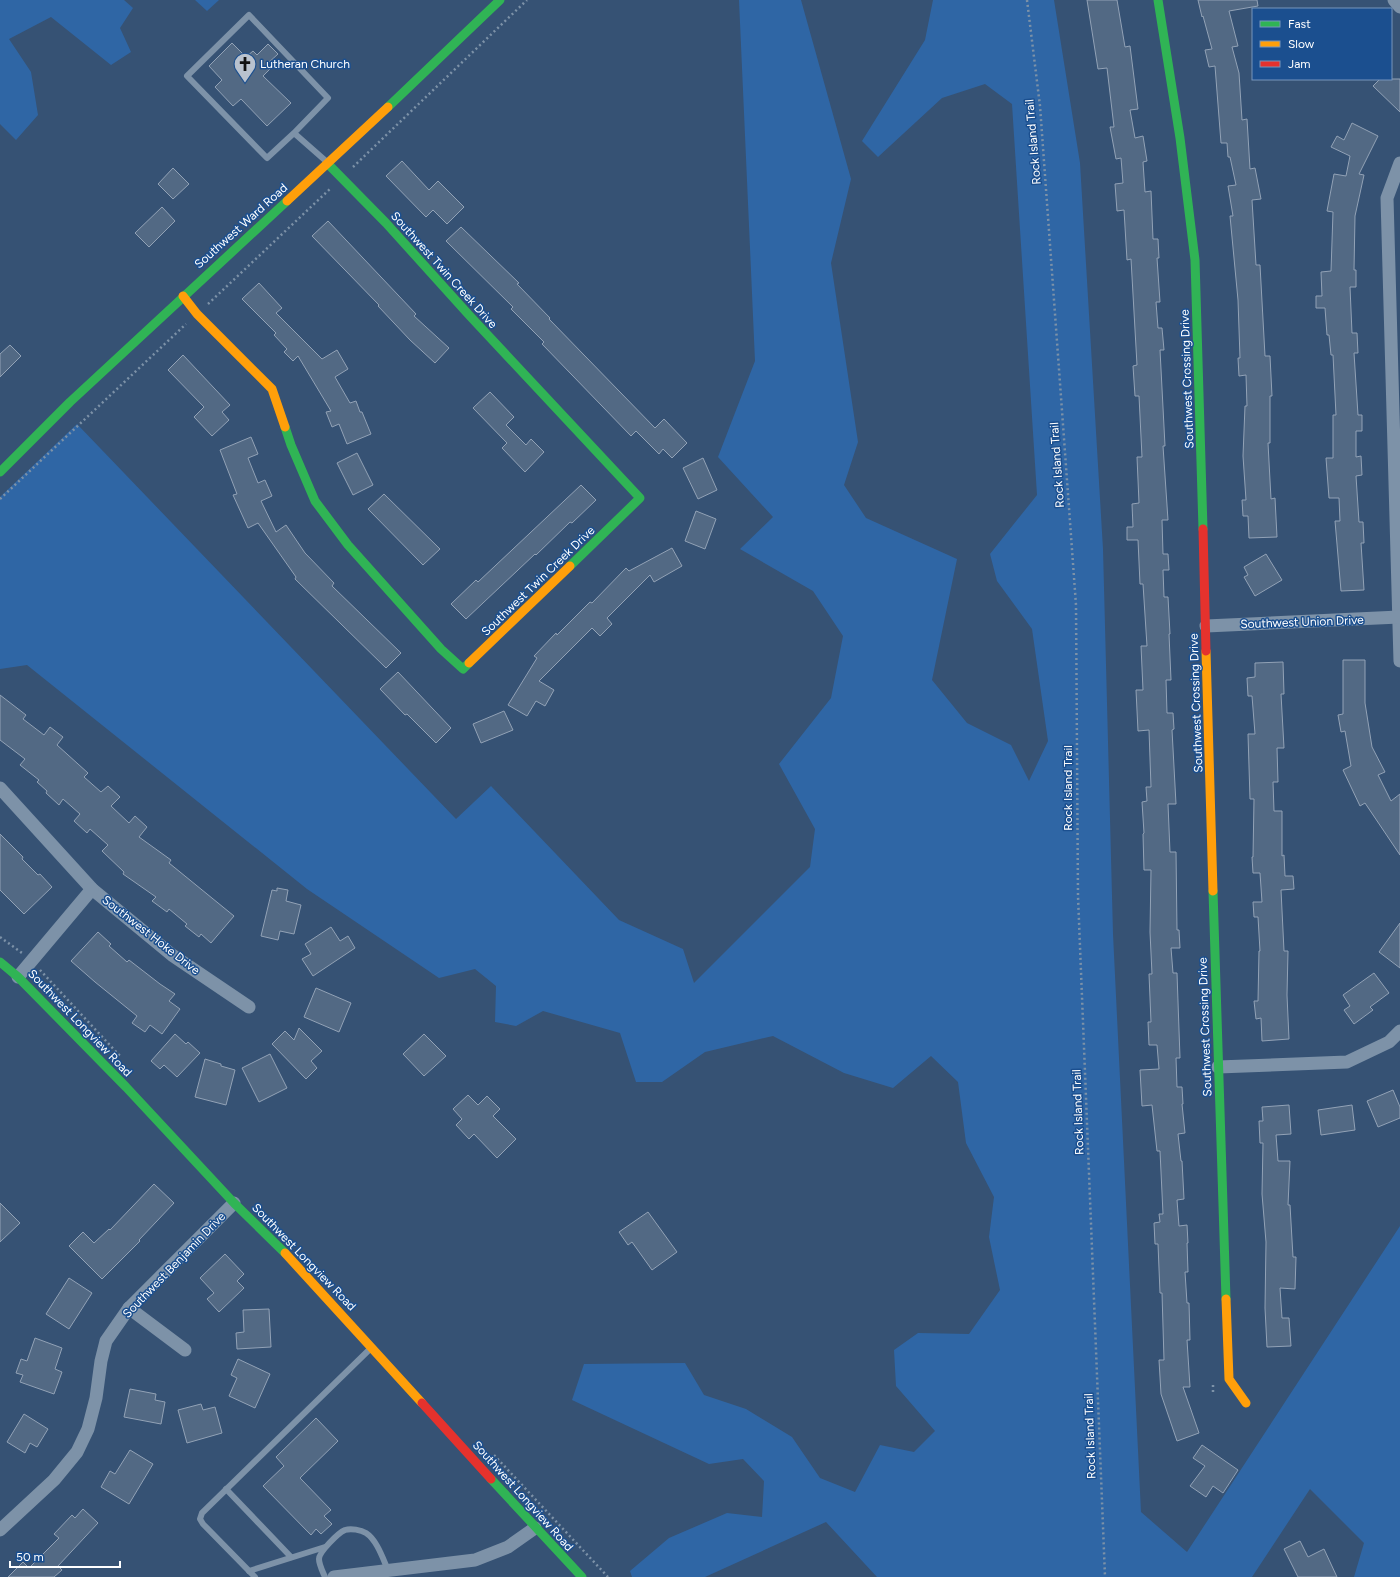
<svg xmlns="http://www.w3.org/2000/svg" width="1400" height="1577" font-family="Figtree,sans-serif">
<style>
.green{fill:#2f66a5}
.building{fill:#526984;stroke:#92a2b6}
.lines{fill:none;stroke-linecap:round;stroke-linejoin:round}
.path{stroke:#7d92a8;stroke-width:2.5;stroke-dasharray:2 3;stroke-linecap:butt}
.lane{stroke:#7d92a8;stroke-width:6}
.street{stroke:#7d92a8;stroke-width:13}
.fast{stroke:#30b455;stroke-width:9}
.slow{stroke:#ff9f0a;stroke-width:9}
.jam{stroke:#e5322d;stroke-width:9}
.labels{text-anchor:middle;dominant-baseline:central;stroke-width:3;stroke-linejoin:round;paint-order:stroke}
.poi-label{font-size:12px;fill:#fff;stroke:#1b4f8f;text-anchor:start}
.street-label{font-size:12px;fill:#fff;stroke:#1b4f8f}
</style>
<rect width="100%" height="100%" fill="#365274"/>
<g class="green">
<path d="M0,0H124L133,8L120,28L131,52L111,65L51,17L9,39L31,72L38,115L16,140L0,124Z"/>
<path d="M195,0H219L207,11Z"/>
<path d="M739,0H801L851,179L831,263L858,442L844,485L866,518L957,559L932,680L967,723L1011,745L1029,781L1048,741L1032,629L997,581L990,554L1037,495L1012,104L985,84L942,98L878,157L862,141L925,40L933,0H1054L1080,163L1103,549L1113,934L1141,1512L1187,1552L1400,1226V1577H1354L1364,1543L1310,1489L1252,1577H877L826,1522L705,1577H632L630,1571L669,1538L727,1513L762,1517L764,1481L743,1459L709,1464L572,1400L584,1364L685,1363L704,1395L746,1409L792,1437L820,1478L855,1492L880,1445L914,1452L935,1431L896,1386L894,1350L918,1333L969,1334L1000,1290L989,1237L994,1197L966,1143L958,1082L931,1056L893,1088L844,1073L773,1036L705,1052L662,1082H636L620,1033L543,1011L516,1026L495,1022L496,986L475,969L439,978L307,889L27,665L0,669V497L77,424L456,819L491,786L619,920L683,949L694,983L810,867L815,829L779,764L831,698L843,636L813,591L740,549L773,517L718,457L755,361Z"/>
</g>
<g class="building">
<path d="M1087,0H1117L1125,47L1130,46L1138,109L1130,110L1135,138L1143,136L1147,161L1143,162L1145,192L1151,191L1153,239H1158L1159,258H1157L1160,302H1156L1158,328H1162L1164,350H1160L1165,446H1163L1168,520H1162L1163,554H1168L1169,570H1163L1164,597H1168L1170,634H1169L1171,680H1166L1167,713H1173L1174,729L1172,730L1176,804H1168L1170,852H1176L1177,930H1179L1180,948H1171L1173,973H1177L1180,1058H1176L1177,1087H1182L1183,1104H1182L1185,1133L1178,1134L1181,1161H1182L1184,1199L1177,1200L1179,1226L1187,1225L1188,1243H1187L1188,1272H1185L1187,1303H1189L1190,1340H1187L1190,1387H1183L1199,1433L1177,1441L1161,1394L1159,1360H1164L1162,1293H1160L1158,1244H1155L1154,1223L1160,1222L1159,1214H1163L1160,1151H1157L1152,1105L1142,1106L1140,1070L1159,1069L1157,1045H1149L1148,1022H1151L1149,974H1152L1150,932L1151,870H1144L1143,834L1144,833L1142,802L1147,801L1146,787H1151L1149,730L1138,731L1136,690H1143L1141,646H1147L1143,584H1140L1138,540H1127V527H1133L1132,504L1139,503L1137,457H1142L1139,396H1135L1133,366L1137,365L1131,259L1127,260L1124,210L1117,211L1115,184L1123,183L1121,158L1116,159L1110,127H1114L1107,68L1098,69Z"/>
<path d="M1198,0H1257L1258,6L1229,11L1238,46L1232,47L1239,73L1242,120L1247,119L1250,169L1255,168L1261,199L1252,200L1256,265H1260L1265,356H1270L1272,396H1270V443H1268L1271,499L1275,498L1277,537L1249,538L1248,516H1243L1242,500H1246L1243,456L1245,406H1247L1246,375L1239,376L1238,358H1240L1238,300L1230,216H1233L1228,186L1236,185L1230,157H1228L1227,143H1221L1215,66L1209,67L1205,50L1212,49L1203,16L1202,17Z"/>
<path d="M232,43L246,57L253,51L257,55L268,44L278,54L267,64L271,68L263,76L291,103L267,126L241,99L233,106L215,87L222,80L209,66Z"/>
<path d="M1380,79H1400V112L1373,86Z"/>
<path d="M1352,123L1378,136L1359,174L1364,175L1355,216L1354,270H1356V287H1350L1352,333H1357L1358,353H1354L1358,415H1362V431H1356V457L1361,456L1362,475L1356,476L1359,522H1363L1364,543H1361L1364,590L1341,591L1335,521H1340L1339,498H1329L1326,458H1333V415H1336L1333,355H1331L1329,335H1327L1325,308H1316V296H1322L1321,272L1331,271L1333,212L1327,211L1334,174L1346,176L1350,156L1331,147L1337,136L1344,140Z"/>
<path d="M402,161L429,190L438,181L464,207L447,224L433,210L426,217L386,176Z"/>
<path d="M173,168L189,184L173,199L158,184Z"/>
<path d="M162,207L175,221L149,247L135,233Z"/>
<path d="M328,221L416,314L414,316L449,348L435,363L410,340L378,306L379,305L312,236Z"/>
<path d="M461,227L519,283L517,284L550,318L549,319L655,428L664,419L687,443L672,458L663,449L659,454L636,431L631,436L542,344L544,342L511,309L513,307L446,241Z"/>
<path d="M259,283L282,308L276,313L322,359L337,350L348,369L335,377L350,403L356,401L360,412H362L371,434L347,444L339,424L332,427L326,412L331,411L298,356L293,361L284,352L287,349L274,335L276,333L242,299Z"/>
<path d="M10,345L21,356L0,377V354Z"/>
<path d="M183,355L230,405L222,412L229,420L212,436L194,417L204,407L168,370Z"/>
<path d="M490,392L514,417L506,425L526,445L531,439L544,452L525,472L502,448L507,443L473,408Z"/>
<path d="M251,437L258,454L248,458L258,483L265,480L272,496L261,501L276,532L286,525L305,553L334,583L332,586L401,653L386,668L295,579L296,577L258,523L248,528L233,495L237,494L220,450Z"/>
<path d="M357,453L373,485L353,495L337,463Z"/>
<path d="M703,458L717,490L698,499L683,468Z"/>
<path d="M581,485L596,500L572,523L570,522L536,555L535,554L466,619L451,604L476,580L478,582Z"/>
<path d="M384,494L440,549L423,565L368,509Z"/>
<path d="M696,511L716,519L705,549L685,541Z"/>
<path d="M672,548L682,566L654,582L650,575L607,618L612,624L600,636L592,628L539,681L554,690L545,706L536,701L527,716L508,705L537,658L534,656L556,633L557,635L590,602L592,603L626,568L629,571Z"/>
<path d="M1266,554L1282,580L1255,596L1244,577L1248,575L1244,567Z"/>
<path d="M1343,660H1365V703L1372,747L1385,772L1378,775L1391,801L1400,794V855L1365,803L1360,806L1343,770L1351,766L1345,731L1341,732L1338,715L1343,714Z"/>
<path d="M1283,662L1284,694H1281L1284,748H1277L1278,782H1273L1274,811H1282V856L1284,855L1285,876H1293L1294,889L1281,890L1284,951H1288L1287,995L1289,1039L1262,1041L1261,1018L1256,1019L1254,1001H1258L1259,951H1260L1258,917H1254L1253,902H1262L1260,873H1253L1252,857H1253L1254,799H1250L1248,734H1255L1252,696H1248L1247,678L1255,677V663Z"/>
<path d="M398,672L451,728L436,743L407,714L405,715L380,689Z"/>
<path d="M0,695L26,715L23,719L44,735L50,727L63,737L57,745L88,773L84,777L101,792L108,786L120,797L111,806L129,823L135,816L147,827L139,837L171,860L169,863L234,916L211,943L201,934L199,937L185,926L187,924L169,909L167,912L152,901L156,897L123,874L124,872L102,851L108,845L90,829L87,833L74,821L80,814L63,799L59,805L46,793L47,791L37,782L39,780L20,765L25,759L0,740Z"/>
<path d="M504,711L513,730L481,743L473,724Z"/>
<path d="M0,834L23,857L22,859L38,875L40,874L52,887L24,914L0,890Z"/>
<path d="M277,888L288,890L286,901L301,905L294,934L280,931L278,940L261,936L272,890L277,891Z"/>
<path d="M1400,923V968L1379,952Z"/>
<path d="M331,927L340,941L348,936L355,948L313,976L302,959L311,954L305,944Z"/>
<path d="M98,932L111,944L109,946L127,962L129,960L160,984L175,994L169,1001L180,1009L162,1034L150,1025L145,1032L132,1023L137,1016L95,982L71,961Z"/>
<path d="M1374,973L1389,993L1370,1007L1373,1010L1354,1024L1344,1010L1350,1006L1343,995Z"/>
<path d="M316,988L351,1003L339,1032L304,1017Z"/>
<path d="M299,1028L322,1051L311,1061L317,1068L306,1079L272,1044L285,1031L294,1040Z"/>
<path d="M175,1034L186,1044L188,1042L200,1053L177,1077L164,1065L160,1069L151,1061Z"/>
<path d="M424,1034L446,1056L424,1076L403,1054Z"/>
<path d="M270,1054L287,1088L259,1102L242,1068Z"/>
<path d="M205,1059L221,1064V1066L235,1070L226,1105L195,1097Z"/>
<path d="M1393,1090L1400,1107V1118L1378,1127L1367,1101Z"/>
<path d="M468,1095L478,1105L487,1096L500,1109L493,1116L516,1139L497,1158L474,1134L469,1139L456,1125L462,1119L453,1109Z"/>
<path d="M1289,1105L1291,1134L1276,1135L1278,1161H1290L1288,1205H1290L1293,1257H1296L1295,1289L1280,1288L1282,1318H1289L1291,1346L1267,1347L1265,1308L1266,1242L1262,1194L1263,1143H1260L1259,1121H1263L1262,1107Z"/>
<path d="M1352,1105L1355,1130L1321,1135L1318,1110Z"/>
<path d="M154,1184L174,1203L139,1240L140,1241L102,1279L69,1246L83,1232L94,1243L109,1229L110,1230Z"/>
<path d="M0,1203L20,1223L0,1242Z"/>
<path d="M648,1212L677,1252L652,1270L632,1242L628,1245L619,1232Z"/>
<path d="M225,1254L244,1274L237,1281L244,1288L219,1312L207,1299L214,1293L200,1278Z"/>
<path d="M69,1278L92,1293L69,1329L46,1314Z"/>
<path d="M269,1309L271,1347L237,1349L236,1333L244,1332L243,1310Z"/>
<path d="M35,1338L62,1348L55,1369L62,1372L54,1394L20,1382L23,1375L16,1373L21,1359L27,1361Z"/>
<path d="M238,1359L270,1374L255,1408L229,1396L237,1378L231,1375Z"/>
<path d="M130,1389L156,1394L155,1400L165,1402L161,1424L124,1417Z"/>
<path d="M201,1404L203,1410L215,1407L222,1433L187,1443L178,1410Z"/>
<path d="M24,1414L48,1429L37,1447L30,1443L25,1453L7,1442Z"/>
<path d="M316,1418L338,1441L300,1478L331,1510L324,1516L332,1524L321,1534L316,1529L311,1535L263,1486L284,1466L276,1457Z"/>
<path d="M1202,1445L1238,1470L1223,1493L1213,1486L1206,1497L1190,1486L1205,1466L1193,1458Z"/>
<path d="M130,1450L153,1464L129,1504L101,1487L110,1471L115,1474Z"/>
<path d="M83,1509L98,1523L58,1566L62,1570L54,1577H8L23,1562L29,1568L59,1538L54,1534L72,1515L75,1518Z"/>
<path d="M1300,1541L1308,1557L1324,1549L1337,1577H1298L1284,1549Z"/>
</g>
<g class="lines">
<g class="path">
<path d="M1027,0L1040,106L1076,605L1078,896L1105,1577"/>
<path d="M353,167L527,0"/>
<path d="M208,304L331,188"/>
<path d="M0,499L186,324"/>
<path d="M0,937L22,953"/>
<path d="M40,970L120,1056"/>
<path d="M1213,1385V1393"/>
<path d="M494,1455L608,1577"/>
</g>
<g class="lane">
<path d="M294,133L328,98L249,15L187,76L267,158L294,133L327,162"/>
<path d="M226,1489L291,1557"/>
<path d="M249,1571L325,1547"/>
<path d="M255,1577L203,1524L200,1519L202,1513L371,1348"/>
<path d="M325,1577C323,1572 319,1565 319,1559C319,1552 338,1533 345,1530C351,1528 361,1530 366,1533C377,1540 383,1559 388,1570"/>
</g>
<g class="street">
<path d="M1394,0L1400,7"/>
<path d="M1400,163L1387,198L1400,661"/>
<path d="M1206,626L1399,617"/>
<path d="M0,788L92,889L172,955L249,1007"/>
<path d="M18,977L92,889"/>
<path d="M1218,1067L1347,1062L1389,1042L1400,1031"/>
<path d="M129,1308L185,1350"/>
<path d="M0,1530L54,1480L77,1452L88,1429L96,1398L101,1361L106,1341L129,1308L234,1203"/>
<path d="M334,1577L475,1560L508,1547L535,1528"/>
</g>
<g class="fast">
<path d="M1158,0L1180,138L1195,260L1203,529"/>
<path d="M388,107L500,0"/>
<path d="M328,164L386,223L469,315L640,498L570,566"/>
<path d="M285,427L291,445L315,501L348,545L441,649L463,669L469,663"/>
<path d="M0,472L70,402L287,201"/>
<path d="M1213,891L1226,1299"/>
<path d="M0,962L18,977L126,1087L234,1203L285,1253"/>
<path d="M491,1479L582,1577"/>
</g>
<g class="slow">
<path d="M287,201L388,107"/>
<path d="M183,296L197,314L272,389L285,427"/>
<path d="M1206,651L1213,891"/>
<path d="M469,663L570,566"/>
<path d="M285,1253L422,1403"/>
<path d="M1226,1299L1229,1379L1246,1403"/>
</g>
<g class="jam">
<path d="M1203,529L1206,651"/>
<path d="M422,1403L491,1479"/>
</g>
</g>
<defs>
<g id="church-pin" transform="scale(1.15)"><path d="M0 17L-7.5 6A9.5 9.5 0 1 1 7.5 6Z" fill="#b9c2ce" stroke="#1b4f8f"/><path d="M-1.2-6h2.4v3.5h3.3v2.4h-3.3V6h-2.4V-.1h-3.3v-2.4h3.3Z" fill="#111"/></g>
</defs>
<g fill-rule="evenodd">
<use href="#church-pin" x="245" y="64"/>
</g>
<g class="labels">
<g class="poi-label">
<text x="260" y="64">Lutheran Church</text>
</g>
<g class="street-label">
<text transform="translate(1033 142) rotate(-95)">Rock Island Trail</text>
<text transform="translate(241 226) rotate(-42)">Southwest Ward Road</text>
<text transform="translate(444 270) rotate(48)">Southwest Twin Creek Drive</text>
<text transform="translate(1187 379) rotate(-92)">Southwest Crossing Drive</text>
<text transform="translate(1057 465) rotate(-94)">Rock Island Trail</text>
<text transform="translate(538 581) rotate(-44)">Southwest Twin Creek Drive</text>
<text transform="translate(1302 622) rotate(-2)">Southwest Union Drive</text>
<text transform="translate(1196 703) rotate(-92)">Southwest Crossing Drive</text>
<text transform="translate(1068 788) rotate(-90)">Rock Island Trail</text>
<text transform="translate(151 935) rotate(38)">Southwest Hoke Drive</text>
<text transform="translate(80 1023) rotate(46)">Southwest Longview Road</text>
<text transform="translate(1205 1027) rotate(-92)">Southwest Crossing Drive</text>
<text transform="translate(1078 1112) rotate(-92)">Rock Island Trail</text>
<text transform="translate(304 1257) rotate(46)">Southwest Longview Road</text>
<text transform="translate(174 1265) rotate(-46)">Southwest Benjamin Drive</text>
<text transform="translate(1090 1436) rotate(-92)">Rock Island Trail</text>
<text transform="translate(523 1496) rotate(48)">Southwest Longview Road</text>
</g>
</g>
<rect x="1252" y="8" width="140" height="72" fill="#1b4f8f" stroke="#7695bc"/>
<rect x="1260" y="21" width="20" height="6" fill="#30b455" stroke="#7695bc"/>
<text x="1288" y="28" font-size="12" fill="#ffffff">Fast</text>
<rect x="1260" y="41" width="20" height="6" fill="#ff9f0a" stroke="#7695bc"/>
<text x="1288" y="48" font-size="12" fill="#ffffff">Slow</text>
<rect x="1260" y="61" width="20" height="6" fill="#e5322d" stroke="#7695bc"/>
<text x="1288" y="68" font-size="12" fill="#ffffff">Jam</text>
<path d="M10 1561v6h110v-6" fill="none" stroke="#ffffff" stroke-width="2"/>
<text x="16" y="1561" font-size="12" fill="#ffffff" stroke="#1b4f8f" stroke-width="3" paint-order="stroke">50 m</text>
</svg>
